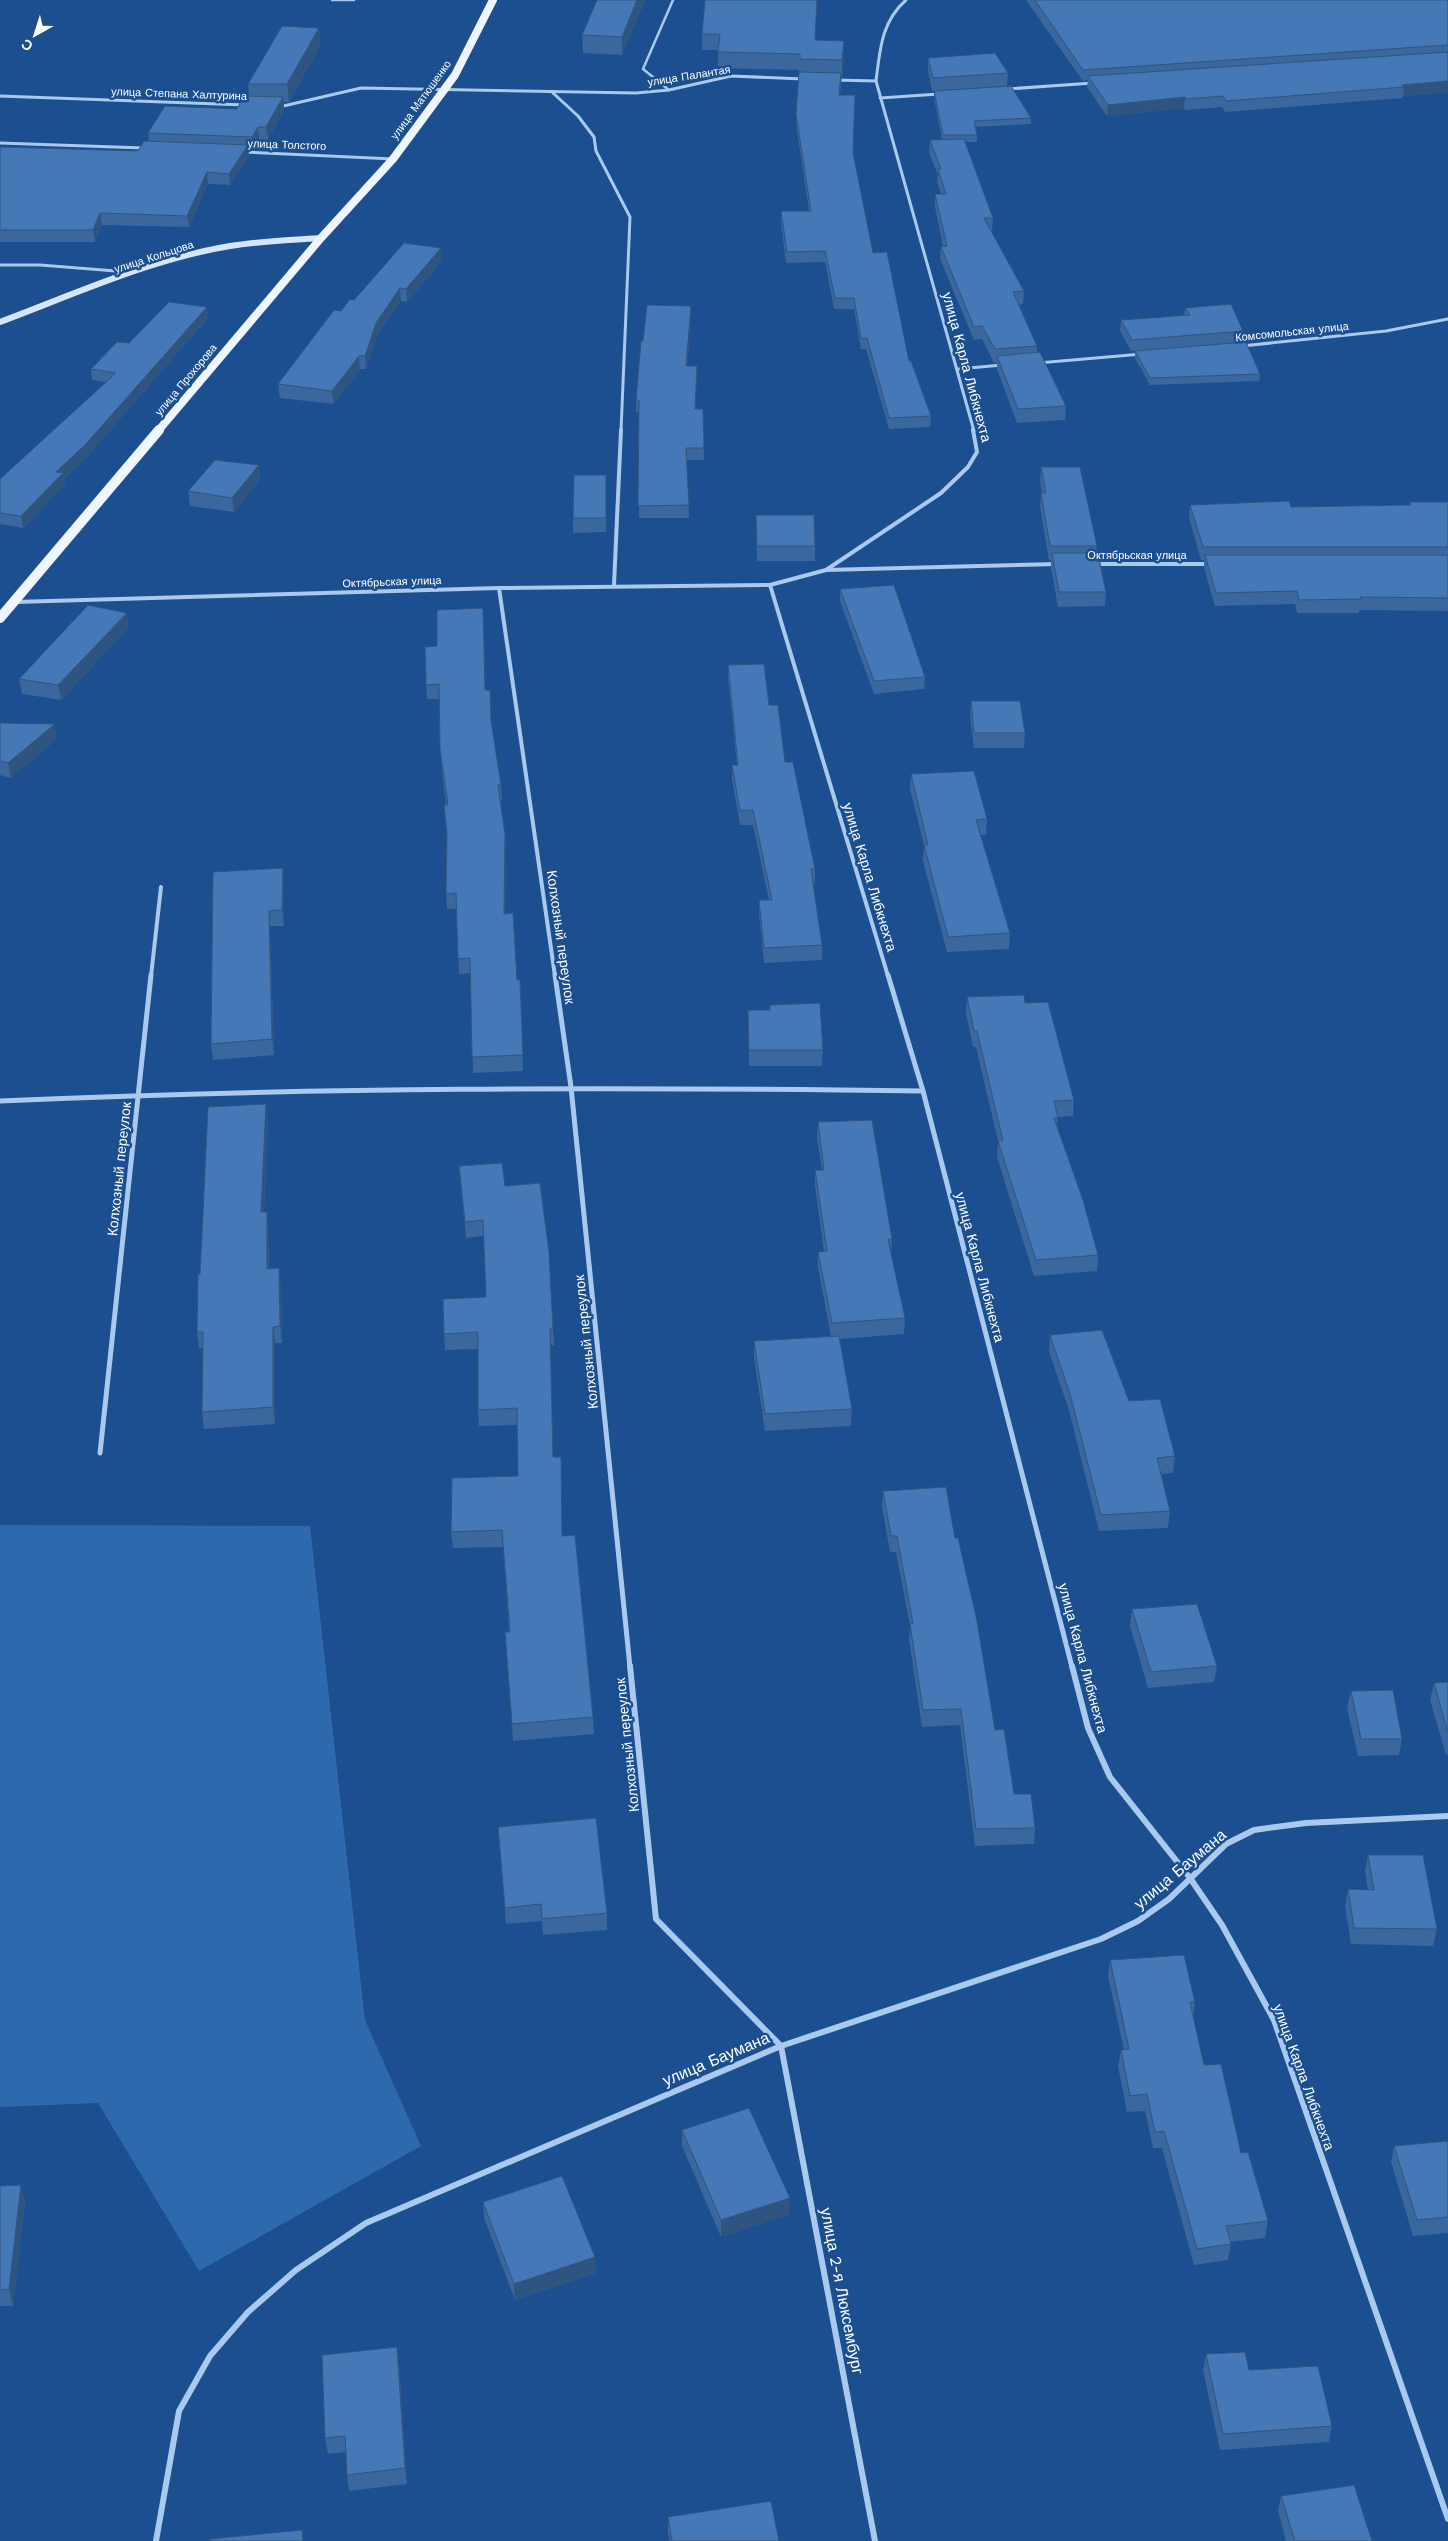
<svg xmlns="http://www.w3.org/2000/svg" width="1448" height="2541" font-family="'Work Sans',sans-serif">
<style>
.green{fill:#2e69ad}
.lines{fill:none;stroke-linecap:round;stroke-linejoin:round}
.service{stroke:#a9c9ee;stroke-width:2.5}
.minor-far3{stroke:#a9c9ee;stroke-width:3}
.minor-far2{stroke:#a9c9ee;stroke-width:4}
.minor-far1{stroke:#a9c9ee;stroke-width:5}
.minor{stroke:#a9c9ee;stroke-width:6}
.secondary{stroke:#d6e6fa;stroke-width:6}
.primary-far1{stroke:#f0f6ff;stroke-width:8}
.primary{stroke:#f0f6ff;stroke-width:10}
.wall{fill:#3a679d}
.shaded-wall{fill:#305480}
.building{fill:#4478b7;stroke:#305480}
.labels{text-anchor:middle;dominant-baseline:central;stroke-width:5;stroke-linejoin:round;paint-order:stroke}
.far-street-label{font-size:11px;fill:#fff;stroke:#1b4f8f}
.street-label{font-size:14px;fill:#fff;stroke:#1b4f8f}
.near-street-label{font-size:16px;fill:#fff;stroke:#1b4f8f}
</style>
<rect width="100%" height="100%" fill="#1b4f8f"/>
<path class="green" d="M0,1525L310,1526L365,2020L421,2146L199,2271L98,2103L0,2107Z"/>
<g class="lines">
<g class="service">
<path d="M332,0H354"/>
<path d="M669,90L643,69L673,0"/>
</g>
<g class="minor-far3">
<path d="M906,0C881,22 880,50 876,81L974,431"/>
<path d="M834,80L876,81"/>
<path d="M1007,89L1093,83"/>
<path d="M553,93L578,116L594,137L596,151L630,217L621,431"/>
<path d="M0,96L245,105"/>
<path d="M880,98L939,94"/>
<path d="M279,107L361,88L636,93L669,90L731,76L803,79"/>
<path d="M0,143L144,148"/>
<path d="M243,152L393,159"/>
<path d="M0,265H40L128,272"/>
<path d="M1242,346L1386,331L1448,319"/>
<path d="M1038,363L1142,354"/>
<path d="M958,369L1002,365"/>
</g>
<g class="minor-far2">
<path d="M1096,564H1210"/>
<path d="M826,570L1058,564"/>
<path d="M614,585L621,430"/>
<path d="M770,585L888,976"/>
<path d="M499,588L555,976"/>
<path d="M15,602L499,588L770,585L826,570L941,493L968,467L977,452L973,430"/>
<path d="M151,976L161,887"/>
</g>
<g class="minor-far1">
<path d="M555,975L571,1087L630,1667"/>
<path d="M888,975L923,1091L1072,1667"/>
<path d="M0,1101C308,1087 615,1087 923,1091"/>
<path d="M100,1453L151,975"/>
</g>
<g class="minor">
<path d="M630,1666L656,1919L781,2046L875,2541"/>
<path d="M1072,1666L1088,1728L1110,1777L1190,1878L1222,1925L1274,2020L1448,2519"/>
<path d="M156,2541L179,2411L210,2356L248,2312L296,2270L366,2223L781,2046L1101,1939L1138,1921L1169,1899L1226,1844L1254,1830L1306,1823L1448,1816"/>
</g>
<path class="secondary" d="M0,322C75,294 151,259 230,246C260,241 291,240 321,238"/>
<path class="primary-far1" d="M158,431L321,238L393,159L455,75L493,0"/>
<path class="primary" d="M0,618L159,430"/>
</g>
<g class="wall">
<path d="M645,0L622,55L583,53L582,35Z"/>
<path d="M705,0L816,40L844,41V57L840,95L853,153L873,253L909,361L931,416L930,427L889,429L866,349H861L854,309H834L825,262L786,263L781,222V211H809L796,124L799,70L718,68V50H702V34Z"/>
<path d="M1026,0H1448V92L1403,96L1402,98L1225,112L1222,107L1185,110L1184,108L1107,116L1087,87L1088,80L1083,81Z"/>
<path d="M319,28L320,46L289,102H284V110L268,140H259L253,150H248L249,157L230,185L208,184L189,227L102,225L95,242H0V147L138,151L149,141L148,133L237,109L249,96L248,84Z"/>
<path d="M928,58L1008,73L1007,86L932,91L928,70Z"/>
<path d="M934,91L1031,118V124L975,127L977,135V142H965L993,218L992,231H991L1024,291L1023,304L1019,305L1037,346V352L1066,406L1065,420L1017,423L997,369V362L994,363L982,339L974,340L940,259L941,247L943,246L935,207V194H941L937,182L938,175L929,153L930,140H942L934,98Z"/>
<path d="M442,261L407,302L401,301L377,336L366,369H360L334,404L280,398L278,384L341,311L354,300Z"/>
<path d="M1185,308L1243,331L1242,342L1260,374L1259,381L1150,385L1135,358V351H1131L1120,331L1121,320L1184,316Z"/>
<path d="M208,318L87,457L64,479L65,485L23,528L0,524V479L106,382L92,380L91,369L129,343Z"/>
<path d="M691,318L687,366H697L695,409H703L704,460H687L689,518H639V412H636V400Z"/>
<path d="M259,465L260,479L234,512L190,506L188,491Z"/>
<path d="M1041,467L1097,546L1096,553L1106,592L1105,606L1058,607L1051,568V560H1049L1040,507L1041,493H1042L1040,482Z"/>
<path d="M606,475V532L573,533V518Z"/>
<path d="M1410,502H1448V611L1359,610V613H1297L1295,604L1215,606L1204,568V560H1201L1189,518L1190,505L1291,507L1409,505Z"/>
<path d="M756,515L815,546V561H757Z"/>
<path d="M840,589L925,677L924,689L874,694L840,601Z"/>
<path d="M484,623L485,690L501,785L502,800H500L506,849L505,914L517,980H520L523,1071L473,1073L471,973L459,974L456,909H447L446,894L447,840L444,805H446L441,764L439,699H427L426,685L437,646Z"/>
<path d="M129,627L61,700L22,694L19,679Z"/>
<path d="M728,665L769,705L815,869V883L813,884L822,945V960L764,963L759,915V900H769L753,825H740L732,779V765H737L728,679Z"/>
<path d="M971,701L1025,733L1024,748H974L970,716Z"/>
<path d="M0,723L57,739L11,778L0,775Z"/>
<path d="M911,774L987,819L986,835H980L1010,933L1009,949L947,952L923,861L924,845L910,789Z"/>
<path d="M213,872L284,884V926H270L274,1055L213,1060L211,1044Z"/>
<path d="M967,997L1025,1003L1074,1100L1073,1116L1058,1117L1057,1128L1098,1255L1097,1271L1034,1276L997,1157L998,1141L976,1047H973L966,1013Z"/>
<path d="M770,1005L823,1050L822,1066H749L748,1010H769Z"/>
<path d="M268,1120L264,1212L269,1228V1269L281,1285L282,1343H275V1424L204,1429L202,1412L203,1348H199L197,1332L200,1274Z"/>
<path d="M818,1122L892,1239L891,1255L905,1318L904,1334L840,1339L852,1409L851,1426L765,1431L754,1358V1341L831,1336L818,1268V1252H824L815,1186V1170H822L817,1138Z"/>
<path d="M459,1166L505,1186L553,1328L554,1345H550L553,1457L561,1473L562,1536L593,1717L594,1734L513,1741L505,1632H509L503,1547L453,1548L451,1532L518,1476L517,1425L479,1426L478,1410V1349L445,1350L444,1334L486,1297L483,1236L466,1238Z"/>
<path d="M1050,1335L1129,1401L1175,1456L1173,1473L1161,1474L1170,1511L1168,1528L1099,1531L1069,1410L1049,1352Z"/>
<path d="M883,1491L955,1538L995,1730L1014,1794L1035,1828L1034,1844L975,1846L960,1725L922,1727L909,1640L910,1626L896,1552H890L882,1507Z"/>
<path d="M1132,1609L1217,1666L1214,1682L1148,1688L1130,1626Z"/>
<path d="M1448,1682V1754L1446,1755L1430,1700L1434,1683Z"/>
<path d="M1351,1691L1402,1739L1399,1755L1358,1756L1347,1708Z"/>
<path d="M498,1827L607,1913V1930L543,1935L542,1921L506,1924Z"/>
<path d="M1368,1855L1437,1929L1433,1946L1351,1944L1345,1906L1348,1889L1368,1890L1365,1871Z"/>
<path d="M1110,1960L1195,2002L1193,2018L1204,2065L1241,2153L1268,2221L1265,2238L1230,2242L1231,2244L1228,2260L1194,2265L1162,2148H1153L1145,2111L1127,2112L1118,2066L1121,2050H1124L1108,1976Z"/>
<path d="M682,2130L790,2214L721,2237L682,2146Z"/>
<path d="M1448,2141V2233L1413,2236L1391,2162L1394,2146Z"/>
<path d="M0,2186L25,2201L13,2306H0Z"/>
<path d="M483,2202L596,2273L515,2300L484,2218Z"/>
<path d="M397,2347L399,2363L407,2484L349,2491L347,2475L346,2452L328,2454L325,2438Z"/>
<path d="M1206,2354L1249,2370L1332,2426L1329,2442L1220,2450L1203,2370Z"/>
<path d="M1281,2496L1372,2541H1286L1278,2511Z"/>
<path d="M668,2517L779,2541H670L668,2533Z"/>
</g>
<g class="shaded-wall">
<path d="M637,0H645L622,55V37Z"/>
<path d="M319,28L320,46L289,102L287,84Z"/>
<path d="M844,41V57L842,76V60Z"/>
<path d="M1448,81V92L1403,96L1404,87L1402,85Z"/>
<path d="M283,97L284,110L268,140L266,127Z"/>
<path d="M1185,97L1184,108L1107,116L1108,105Z"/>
<path d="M258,127L259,140L253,150L252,137Z"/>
<path d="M248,145L249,157L230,185L229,174Z"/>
<path d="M207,172L208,184L189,227L187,216Z"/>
<path d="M100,213L102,225L95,242L93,230Z"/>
<path d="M441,248L442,261L407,302L406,289Z"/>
<path d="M400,288L401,301L377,336L366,369L365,356L376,323Z"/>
<path d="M691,306V318L686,378V366Z"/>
<path d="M207,307L208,318L87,457L64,479L65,485L23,528L21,516L56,472Z"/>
<path d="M359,356L360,369L334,404L332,391Z"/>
<path d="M697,366V378L695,422V409Z"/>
<path d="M259,465L260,479L234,512L232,498Z"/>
<path d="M483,608L484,623L486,705L485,690Z"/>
<path d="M127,613L129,627L61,700L58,685Z"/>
<path d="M55,724L57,739L11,778L8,763Z"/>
<path d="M505,834L506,849L505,929L504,914Z"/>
<path d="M283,868L284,884V926L282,910Z"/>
<path d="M269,911L270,926L274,1055L272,1039Z"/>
<path d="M266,1104L268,1120L263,1228L261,1212Z"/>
<path d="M267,1212L269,1228L268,1286L267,1269Z"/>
<path d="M279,1268L281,1285L282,1343L280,1326Z"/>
<path d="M273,1327L275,1343V1424L273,1407Z"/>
<path d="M21,2185L25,2201L13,2306L9,2289Z"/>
<path d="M790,2198V2214L721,2237V2220Z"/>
<path d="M595,2257L596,2273L515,2300L514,2284Z"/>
<path d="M397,2347L399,2363L407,2484L405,2468Z"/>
</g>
<g class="building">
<path d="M597,0H637L622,37L582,35Z"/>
<path d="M705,0H817L815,40L844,41L842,60L800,59V54L718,52L720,34H702Z"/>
<path d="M1035,0H1448V45L1083,70Z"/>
<path d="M282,26L319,28L287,84H248Z"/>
<path d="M1448,52V81L1402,85L1404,87L1226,101L1223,96L1186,99L1185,97L1108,105L1088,76Z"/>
<path d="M995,53L1008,73L933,78L928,58Z"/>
<path d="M799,72L841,73L839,95H855L853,153L873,253L887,252L909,361H911L931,416L889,418L867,338H861L854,298H835L825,251L787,252L781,211H811L796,114Z"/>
<path d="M1011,86L1031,118L974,121L977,135H943L934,91Z"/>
<path d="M244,96L283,97L266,127H258L252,137L148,133L165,106L237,109Z"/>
<path d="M964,139L993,218H984L1024,291L1013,292L1037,346L995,349L982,326L974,327L941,247L947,246L935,194H946L938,169H941L930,140Z"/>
<path d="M144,141L248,145L229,174L207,172L187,216L100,213L93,230H0V147L138,151Z"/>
<path d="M404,243L441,248L406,289L400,288L376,323L365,356H359L332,391L278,384L334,310L341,311L350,299L354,300Z"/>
<path d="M169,302L207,307L85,445L56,472L63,473L21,516L0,513V479L116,373L91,369L117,342L129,343Z"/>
<path d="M1231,304L1243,331L1132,340L1121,320L1190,315L1185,308Z"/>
<path d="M647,305L691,306L686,366H697L695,409H703L704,448H686L689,505L638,506L639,400H636L641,341H643Z"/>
<path d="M1246,342L1260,374L1150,378L1135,351Z"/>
<path d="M1040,352L1066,406L1018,409L997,356Z"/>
<path d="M215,460L259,465L232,498L188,491Z"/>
<path d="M1041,467H1080L1097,546H1050L1041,493H1046Z"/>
<path d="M574,475H606V518H573Z"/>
<path d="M1289,501L1291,507L1411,505L1410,502H1448V547H1203L1190,505Z"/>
<path d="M756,515H814L815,546H757Z"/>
<path d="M1052,553H1098L1106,592H1059Z"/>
<path d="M1205,555H1448V598L1360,597L1361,599L1299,600L1297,591L1216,593Z"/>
<path d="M894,585L925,677L874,681L840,589Z"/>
<path d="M88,605L127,613L58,685L19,679Z"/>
<path d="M483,608L485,690H490L491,720L501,785H498L505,834L504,914L513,913L517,980H520L523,1055L472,1057L470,958L458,959L456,893L446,894L447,834L444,805H448L440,749L439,684L426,685L425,647L437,646V610Z"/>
<path d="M764,664L769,705H778L785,762H793L815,869H811L822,945L764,948L759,900H772L753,810L740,811L732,765H738L728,665Z"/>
<path d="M971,701H1020L1025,733H974Z"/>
<path d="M0,723L55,724L8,763L0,761Z"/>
<path d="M974,771L987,819L976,820L1010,933L948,937L924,845H928L911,774Z"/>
<path d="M283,868L282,910L269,911L272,1039L211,1044L213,872Z"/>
<path d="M1024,995L1025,1003L1048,1002L1074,1100L1054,1101L1058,1118H1054L1083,1200L1098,1255L1036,1260L998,1141H1003L977,1031H974L967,997Z"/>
<path d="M820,1003L823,1050H749L748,1010H770V1005Z"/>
<path d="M266,1104L261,1212H267V1269L279,1268L280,1326L273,1327V1407L202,1412L203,1332H197L198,1274H200L208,1107Z"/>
<path d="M872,1120L892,1239H888L905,1318L832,1323L818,1252L827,1251L815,1170H824L818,1122Z"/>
<path d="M502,1163L505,1186L540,1183L549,1252L553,1328L550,1329L553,1457H561L562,1536L575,1535L593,1717L512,1724L505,1632H510L502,1530L451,1532L452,1478L518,1476L517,1408L478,1410V1332L444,1334L443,1299L486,1297L483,1220L465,1222L459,1166Z"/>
<path d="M1102,1330L1129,1401L1160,1399L1175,1456L1157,1458L1170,1511L1101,1515L1070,1394L1050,1335Z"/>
<path d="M839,1336L852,1409L765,1414L754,1341Z"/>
<path d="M946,1487L955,1538H958L977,1621L995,1730L1004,1729L1014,1794H1031L1035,1828L976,1829L961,1709L923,1710L910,1624L913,1623L897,1536H891L883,1491Z"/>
<path d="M1197,1604L1217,1666L1151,1672L1132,1609Z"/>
<path d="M1448,1682V1733L1434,1683Z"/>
<path d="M1393,1690L1402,1739H1361L1351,1691Z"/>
<path d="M596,1818L607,1913L542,1919L541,1904L505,1908L498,1827Z"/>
<path d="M1368,1855H1423L1437,1929L1354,1928L1348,1889L1374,1890Z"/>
<path d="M1184,1955L1195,2002H1190L1204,2065L1221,2064L1241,2153L1248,2152L1268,2221L1226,2226L1231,2244L1197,2249L1164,2131L1155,2132L1147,2094L1130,2096L1121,2050L1129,2049L1110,1960Z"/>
<path d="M749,2108L790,2198L721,2220L682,2130Z"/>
<path d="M1448,2141V2217L1417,2220L1394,2146Z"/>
<path d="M562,2176L595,2257L514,2284L483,2202Z"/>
<path d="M21,2185L9,2289L0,2290V2186Z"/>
<path d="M397,2347L405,2468L347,2475L345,2436L325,2438L322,2355Z"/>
<path d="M1245,2352L1249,2370L1318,2366L1332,2426L1223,2434L1206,2354Z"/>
<path d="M1354,2485L1372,2541H1295L1281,2496Z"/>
<path d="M771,2501L779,2541H672L668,2517Z"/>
<path d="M302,2530L303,2541H210V2539Z"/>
</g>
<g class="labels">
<g class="far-street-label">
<text transform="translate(689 76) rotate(-9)">улица Палантая</text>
<text transform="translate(179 94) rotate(2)">улица Степана Халтурина</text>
<text transform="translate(421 100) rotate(-54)">улица Матюшенко</text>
<text transform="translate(287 145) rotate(2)">улица Толстого</text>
<text transform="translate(154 257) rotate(-18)">улица Кольцова</text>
<text transform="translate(1292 332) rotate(-6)">Комсомольская улица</text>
<text transform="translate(186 380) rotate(-50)">улица Прохорова</text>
<text x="1137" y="555">Октябрьская улица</text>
<text transform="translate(392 582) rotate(-2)">Октябрьская улица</text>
</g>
<g class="street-label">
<text transform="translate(967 367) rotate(75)">улица Карла Либкнехта</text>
<text transform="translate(870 877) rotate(73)">улица Карла Либкнехта</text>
<text transform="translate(561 937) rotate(82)">Колхозный переулок</text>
<text transform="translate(119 1169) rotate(-84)">Колхозный переулок</text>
<text transform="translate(980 1267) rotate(75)">улица Карла Либкнехта</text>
<text transform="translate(586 1342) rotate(-96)">Колхозный переулок</text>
<text transform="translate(1083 1658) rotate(75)">улица Карла Либкнехта</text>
<text transform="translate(627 1745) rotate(-96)">Колхозный переулок</text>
<text transform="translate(1304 2077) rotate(70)">улица Карла Либкнехта</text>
</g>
<g class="near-street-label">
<text transform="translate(1180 1869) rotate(-40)">улица Баумана</text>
<text transform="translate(716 2059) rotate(-23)">улица Баумана</text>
<text transform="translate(842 2291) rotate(79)">улица 2-я Люксембург</text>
</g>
</g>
<g transform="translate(35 35) rotate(219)" stroke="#1b4f8f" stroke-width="4" paint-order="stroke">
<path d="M0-4L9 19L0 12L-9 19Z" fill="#ffffff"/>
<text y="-8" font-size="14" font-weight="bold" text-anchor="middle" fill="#ffffff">С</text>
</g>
</svg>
